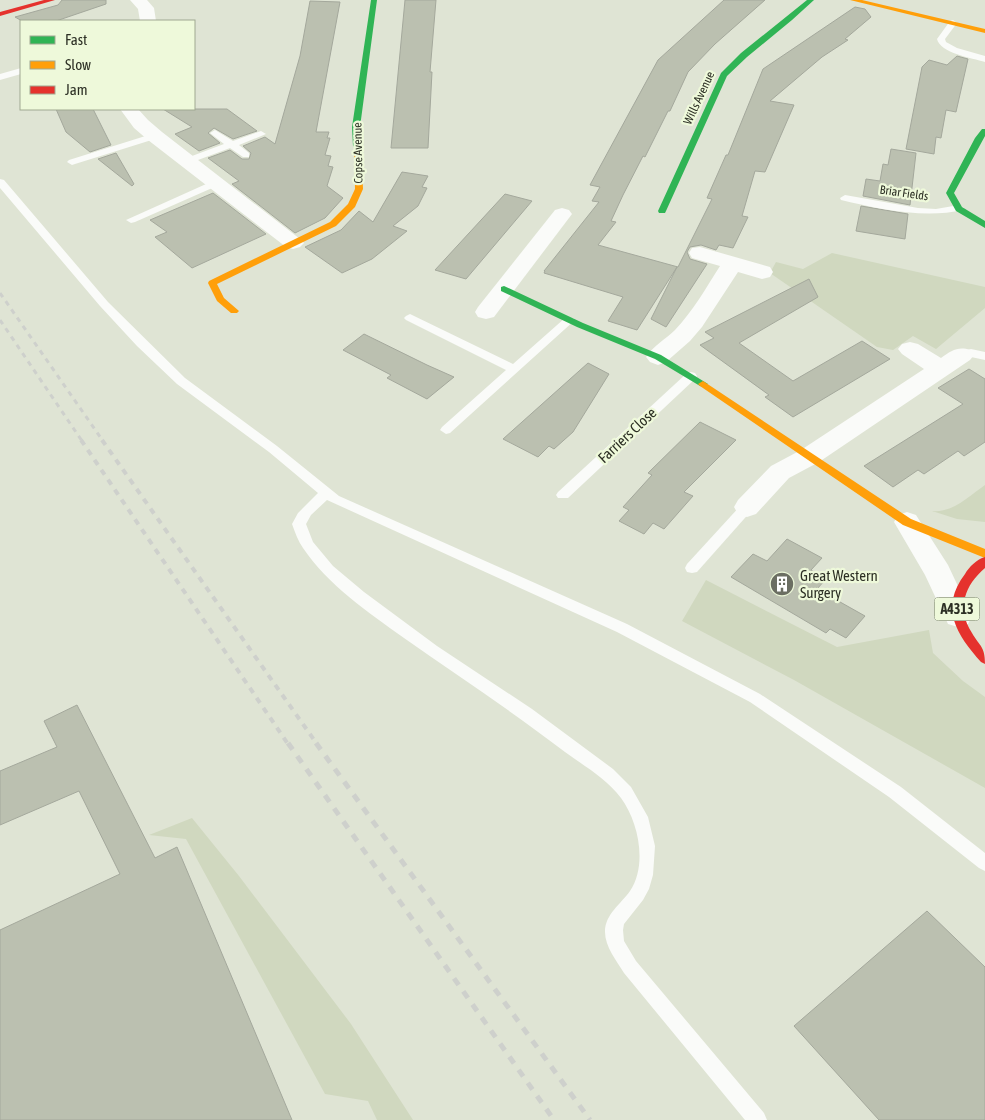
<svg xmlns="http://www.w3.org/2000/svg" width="985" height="1120" font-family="'Asap Condensed',sans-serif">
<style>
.green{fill:#d0d8bf}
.building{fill:#bbc0b0;stroke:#a4a89c}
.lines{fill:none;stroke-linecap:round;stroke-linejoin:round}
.lane{fill:#fafbf9;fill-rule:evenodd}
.street{fill:#fafbf9;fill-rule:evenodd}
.fast{fill:#30b455;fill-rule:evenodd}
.slow{fill:#ff9f0a;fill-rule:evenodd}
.jam{fill:#e5322d;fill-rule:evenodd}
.rail-far2{stroke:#ced0cc;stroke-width:3;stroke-dasharray:5 5;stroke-linecap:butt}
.rail-far1{stroke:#ced0cc;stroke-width:4;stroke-dasharray:6 6;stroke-linecap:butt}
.rail{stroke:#ced0cc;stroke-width:5;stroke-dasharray:8 8;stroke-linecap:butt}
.labels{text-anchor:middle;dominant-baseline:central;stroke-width:4.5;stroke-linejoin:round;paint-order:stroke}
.far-street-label{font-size:12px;fill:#2c2f24;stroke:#eef9da}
.shield{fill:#eef9da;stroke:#666c5b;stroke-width:1}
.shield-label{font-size:14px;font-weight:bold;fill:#2c2f24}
.street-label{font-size:15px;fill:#2c2f24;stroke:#eef9da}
.poi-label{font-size:15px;fill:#2c2f24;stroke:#eef9da;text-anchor:start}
</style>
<rect width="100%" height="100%" fill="#dfe4d4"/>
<g class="green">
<path d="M832,253L985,287V308L936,349L913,336L893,350L877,347L770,273L776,262L803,269Z"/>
<path d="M985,485V522L957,519L932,511C953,513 969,496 985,485Z"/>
<path d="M706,580L837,647L929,630L933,653L963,681L985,697V788L794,680L682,621Z"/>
<path d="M192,818L239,876L351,1024L413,1120H377L368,1101L325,1094L186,839L149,835Z"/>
</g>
<g class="building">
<path d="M62,0H106V4L56,21H22L15,17L58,5Z"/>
<path d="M405,0H436L430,72H432L428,148H391Z"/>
<path d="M724,0H765L715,44L688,72L670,111H668L645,157L643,156L623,195L611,221L616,222L598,245L678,267L712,199L707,198L726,155H728L763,69L855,7L865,9L871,17L845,39L848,40L822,57L770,101L794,105L765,172L755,171L742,216L748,217L733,248L719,245L716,250L701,245L690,247L687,252L690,259L707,264L666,327L651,319L677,267L637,330L608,321L623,297L544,273L545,271H544L599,202L592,201L600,187L590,185L658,60Z"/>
<path d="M310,1L340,2L316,132H329L327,138H330L325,155L331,156L328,166L333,167L327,186L343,198L325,218L295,233L232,184L239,181L208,158L230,150L242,159H249L251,153L243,146L265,137L275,144L300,56Z"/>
<path d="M957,56L968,59L956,112L946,110L941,138L936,137L934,154L906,149L922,67L929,60L947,65Z"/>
<path d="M56,109H93L111,145L90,152L66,132Z"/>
<path d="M163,109H227L257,131L233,139L214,128L208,133L220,143L199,151L175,134L192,127Z"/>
<path d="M891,149L916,153L910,205L863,196L866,179L880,181L883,164L888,165Z"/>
<path d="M116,153L134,184L132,186L98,159Z"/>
<path d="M402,172L428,176L422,187L427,188L418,206L393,226L407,231L372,259L342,273L305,247L341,230L359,211L373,222Z"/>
<path d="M213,193L266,234L192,268L155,237L167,232L150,220Z"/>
<path d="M505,194L532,201L466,279L435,270Z"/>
<path d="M861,206L908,214L905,239L856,231Z"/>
<path d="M809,279L818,297L739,343L793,381L862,341L890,359L793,417L765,397L769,395L700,345L714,338L705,332Z"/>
<path d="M364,334L427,365L454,377L427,399L387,378L391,375L343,350Z"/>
<path d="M588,363L609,374L573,432L554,449L549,446L538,457L503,439Z"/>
<path d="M969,369L985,379V442L964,456L958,451L924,474L918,470L893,487L864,466L963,404L938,388Z"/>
<path d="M700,422L736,440L684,492L693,496L664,529L653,523L644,534L619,521L629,510L623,507L652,475L648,473Z"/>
<path d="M787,539L822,558L811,570L826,579L817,589L865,616L846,638L830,629L826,633L731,577L753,554L767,561Z"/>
<path d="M77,705L155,858L177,847L292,1120H0V930L120,874L79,791L0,825V771L57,747L44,721Z"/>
<path d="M927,911L985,967V1120H879L794,1026Z"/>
</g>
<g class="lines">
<g class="lane">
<path d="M953,20L957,23L945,39L946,42L957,48L985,56V62C972,58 940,53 937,39L950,21Z"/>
<path d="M21,68V74L0,80V74Z"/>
<path d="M215,130L233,141L261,131L266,134L239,145L249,153V157H243L230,148L190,163H184V159L224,144L210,133Z"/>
<path d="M155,133L160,136L158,138L75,164L72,165L67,162L69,160Z"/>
<path d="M0,179L4,180L108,302L185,378L277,446L339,496L627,624L760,694L901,787L985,853V871L979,868L889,797L750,702L617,632L327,500L311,515L306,524L313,542L333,566L364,592L437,646L532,709L613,769L631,787L648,817L655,846L653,875L649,889L643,900L624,924L623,930L624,941L636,961L764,1113L767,1120H745L624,973C617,961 605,947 605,932C605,914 621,904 630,891C648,864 638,821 621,798C606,778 584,766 565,752C513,712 458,676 404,638C369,613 328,585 303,548C298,541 295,532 292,524L298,513L318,493L269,452L177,384L137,346L100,306L0,188Z"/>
<path d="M215,180L219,181V185L135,222L131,223L126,220Z"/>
<path d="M845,195L918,208L936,209L959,205L964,208L963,210C924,219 879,209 841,200L840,198Z"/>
<path d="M410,314L513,364L565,318H573L575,320L450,433L446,434L440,430L442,427L506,370L406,320L404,318L406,316Z"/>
<path d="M971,349L985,352V360L971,357L962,359L956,355L958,352Z"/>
<path d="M691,372L695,373L697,376L695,379L568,498H558L556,495L558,492L687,373Z"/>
<path d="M747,502L752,504L754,507L752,510L697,572L692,573L687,572L685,568L687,564L742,504Z"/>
</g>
<g class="street">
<path d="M130,0H147L154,8L156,21H140L138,9Z"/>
<path d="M120,109H138L148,120L162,132L300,239L304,243L300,247L293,249L286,247L148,140L134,128Z"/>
<path d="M562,208L569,210L572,214L494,317L486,319L478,317L475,312L478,307L555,210Z"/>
<path d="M700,247L770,267L773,272L770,277L762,279L738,272L702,327L690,341L666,362L658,365L650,362L646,357C653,346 666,339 675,330C693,311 706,288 720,266L692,258L689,253L692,248Z"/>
<path d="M910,342L918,344L941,358C951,351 958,346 970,350L974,355L970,360L819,462L789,478L756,514L747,517L738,514L734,507L738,500L771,466L801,450L924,369L902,354L898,349L902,344Z"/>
<path d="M907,512L916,515L948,565L972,616L968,624L958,627L948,624L925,575L894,522L898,515Z"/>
</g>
<g class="fast">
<path d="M371,0H377L360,127L361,146L357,148L353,146L352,127Z"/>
<path d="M807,0H814L792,20L747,57L727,76L666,211L665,213H659L658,211L721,73L741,53Z"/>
<path d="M982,129H985V136L954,193L962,207L985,221V228L956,211L946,193L975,138Z"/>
<path d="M504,286L583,323L661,355L708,384L703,387L700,386L655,359L577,327L501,291V287Z"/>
</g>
<g class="slow">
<path d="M850,0H862L985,29V33Z"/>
<path d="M354,144L361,146L363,189L355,207L336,226L217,284L224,298L239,311L237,313H231L217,301L208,283L209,281L330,222L348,204L355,189Z"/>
<path d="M703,381L911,519L985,549V558L903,525L700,386L698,384Z"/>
</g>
<g class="jam">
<path d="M44,0H55L0,16V12Z"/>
<path d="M985,557V568C965,585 956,608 972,633C980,647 985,646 985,664L981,662C957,635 939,608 965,574C969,567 977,559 985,557Z"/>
</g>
<g class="rail-far2">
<path d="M0,293L103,441"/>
<path d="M0,320L82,441"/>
</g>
<g class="rail-far1">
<path d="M81,440L288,744"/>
<path d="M102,440L317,744"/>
</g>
<g class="rail">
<path d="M288,743L554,1120"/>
<path d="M316,743L590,1120"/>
</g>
</g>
<defs>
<g id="building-disc" transform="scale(1.25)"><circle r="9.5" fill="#6b6e62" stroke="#eef9da"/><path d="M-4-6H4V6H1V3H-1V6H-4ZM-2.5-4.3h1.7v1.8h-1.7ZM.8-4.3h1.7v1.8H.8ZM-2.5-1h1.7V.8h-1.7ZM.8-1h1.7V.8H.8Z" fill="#fff"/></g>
</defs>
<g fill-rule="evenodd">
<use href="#building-disc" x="782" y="584"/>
</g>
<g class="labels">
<g class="far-street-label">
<text transform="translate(699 98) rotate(-65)">Wills Avenue</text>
<text transform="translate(358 153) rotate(-91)">Copse Avenue</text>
<text transform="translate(904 193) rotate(8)">Briar Fields</text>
</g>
<rect class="shield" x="934.5" y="597.5" width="45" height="23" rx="4"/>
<g class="shield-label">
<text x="957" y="609">A4313</text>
</g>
<g class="street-label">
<text transform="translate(627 435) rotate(-43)">Farriers Close</text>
</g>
<g class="poi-label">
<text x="800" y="575">Great Western<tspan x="800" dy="17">Surgery</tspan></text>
</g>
</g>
<rect x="20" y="20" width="175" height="90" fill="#eef9da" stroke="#a0a891"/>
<rect x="30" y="36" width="25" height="8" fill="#30b455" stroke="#a0a891"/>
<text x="65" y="45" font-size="15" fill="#2c2f24">Fast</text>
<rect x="30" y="61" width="25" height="8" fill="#ff9f0a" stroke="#a0a891"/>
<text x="65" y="70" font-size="15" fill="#2c2f24">Slow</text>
<rect x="30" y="86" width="25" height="8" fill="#e5322d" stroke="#a0a891"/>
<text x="65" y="95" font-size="15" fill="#2c2f24">Jam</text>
</svg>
